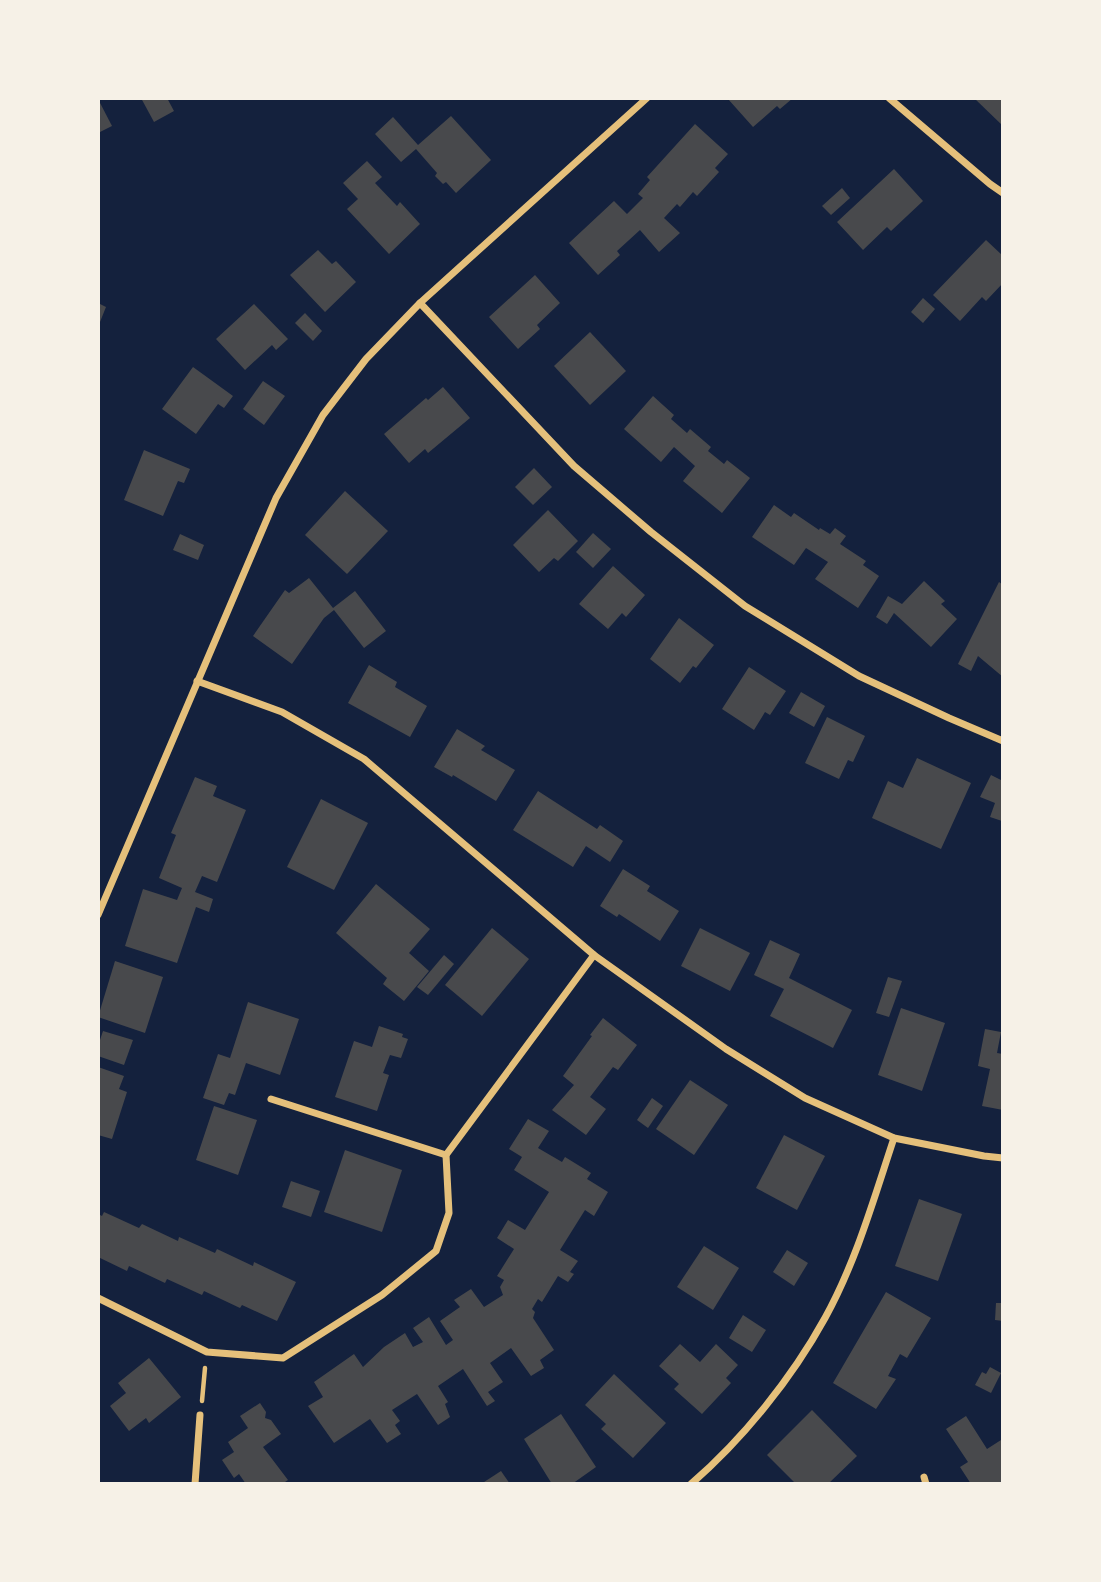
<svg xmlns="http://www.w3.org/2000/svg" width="1101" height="1582" font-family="Karla,sans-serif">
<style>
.building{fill:#48494c}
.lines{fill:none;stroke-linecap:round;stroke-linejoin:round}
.path{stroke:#e5c07b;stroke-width:4.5}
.minor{stroke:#e5c07b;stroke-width:7}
</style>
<rect width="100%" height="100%" fill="#14213d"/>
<g class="building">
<path d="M141,98H167L174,111L154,122Z"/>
<path d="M729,98H793L780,109L777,106L753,127L728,99Z"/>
<path d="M974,98H1003V126Z"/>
<path d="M98,99L112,126L98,133Z"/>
<path d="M451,116L491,160L456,193L446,182L443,184L435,176L437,173L416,149L401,162L375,134L393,117L418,145Z"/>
<path d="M695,124L728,154L715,168L719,172L697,196L693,192L680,207L677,204L664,218L680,233L659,252L640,230L617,251L620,255L598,275L569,243L614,201L627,214L643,198L638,194L650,180L647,177Z"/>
<path d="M367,161L382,177L375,183L397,206L400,202L420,224L389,254L347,209L358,199L343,183Z"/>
<path d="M894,169L923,201L891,231L887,227L863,250L837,222Z"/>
<path d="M842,188L850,198L831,215L822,206Z"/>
<path d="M986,240L1003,256V283L986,301L982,297L960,321L933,295Z"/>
<path d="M318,250L332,264L336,261L356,282L325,312L290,275Z"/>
<path d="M535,275L560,303L537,325L540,329L518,349L489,317Z"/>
<path d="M923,298L935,309L923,323L911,312Z"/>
<path d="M98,303L106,307L98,327Z"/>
<path d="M254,304L288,339L276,350L272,345L245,370L216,339Z"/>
<path d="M305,313L322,331L313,341L295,323Z"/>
<path d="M590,332L626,371L590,405L554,366Z"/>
<path d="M193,367L233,396L224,408L218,404L196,434L162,409Z"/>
<path d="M263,381L285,396L264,425L243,409Z"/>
<path d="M443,387L470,418L428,453L425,449L409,463L384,434L426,398L428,400Z"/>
<path d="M653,396L674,415L671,419L687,433L690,429L711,447L708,451L724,464L727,460L750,478L722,513L683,481L695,466L674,447L661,462L624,429Z"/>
<path d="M144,450L190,469L184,483L178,481L163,516L124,500Z"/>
<path d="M534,468L552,487L533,505L515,487Z"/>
<path d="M345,491L388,531L347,574L305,535Z"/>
<path d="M774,505L791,517L794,513L819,530L820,528L830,534L835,528L846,536L840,544L866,561L863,565L879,576L858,608L815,579L828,562L806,548L794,565L752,537Z"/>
<path d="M548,510L578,541L558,561L554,558L539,572L513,545Z"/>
<path d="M593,533L611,549L593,568L576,552Z"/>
<path d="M180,534L204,545L198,560L173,550Z"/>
<path d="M613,566L645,595L626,617L622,613L608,629L579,604Z"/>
<path d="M309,578L333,608L355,591L386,631L364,648L334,610L324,618L292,664L253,636L285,590L289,593Z"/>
<path d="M924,581L945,601L941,604L957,619L931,647L894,613L887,624L876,617L888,596L902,604Z"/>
<path d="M999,582L1003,585V677L978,656L971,671L958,664Z"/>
<path d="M679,618L714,645L696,668L693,666L680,683L650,659Z"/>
<path d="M369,665L397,682L395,687L427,706L410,737L348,703Z"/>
<path d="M749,667L786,691L770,715L765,712L754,730L722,709Z"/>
<path d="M801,692L825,706L814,727L789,713Z"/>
<path d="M827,717L865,736L853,762L848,760L839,779L805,763Z"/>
<path d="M457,729L485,746L481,750L515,770L496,801L453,775L452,777L434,767Z"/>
<path d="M917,758L971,783L941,849L872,818L888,781L903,788Z"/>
<path d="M991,775L1003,781L1001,789H1003L1002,821L990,817L995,803L980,797Z"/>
<path d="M195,777L217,786L213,796L246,810L217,882L202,876L195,892L213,899L209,912L196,907L177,963L125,946L143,889L177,900L182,888L159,878L176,835L171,833Z"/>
<path d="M538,791L597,829L600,825L623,841L610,862L586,846L573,867L513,830Z"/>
<path d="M321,799L368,823L334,890L287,867Z"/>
<path d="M623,869L650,886L647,891L679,911L660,941L619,914L617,917L600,906Z"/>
<path d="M376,884L430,929L409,953L429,971L404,1001L383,984L387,978L336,933Z"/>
<path d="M492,928L529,959L482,1016L445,985Z"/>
<path d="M700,928L750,953L730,991L681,966Z"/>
<path d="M770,940L800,954L789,978L852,1010L833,1048L770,1016L784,989L754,975Z"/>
<path d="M444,955L454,964L428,995L417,987Z"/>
<path d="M115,961L163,977L145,1033L98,1017Z"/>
<path d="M888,977L902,981L889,1017L876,1013Z"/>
<path d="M248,1002L299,1019L280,1075L246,1063L235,1095L229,1093L224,1105L203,1098L218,1054L230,1058Z"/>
<path d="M901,1008L945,1023L922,1091L878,1075Z"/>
<path d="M603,1018L637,1045L618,1070L613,1067L590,1097L606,1109L586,1135L552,1110L574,1085L563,1076L592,1036L590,1035Z"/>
<path d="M379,1026L403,1034L402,1037L408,1039L401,1058L390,1055L383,1073L389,1075L377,1111L335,1097L354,1041L372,1047Z"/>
<path d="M985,1029L1001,1032L997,1053L1003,1054V1110L982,1106L990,1069L978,1066Z"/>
<path d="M103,1031L133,1040L124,1065L98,1056V1046Z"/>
<path d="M98,1067L124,1076L119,1089L127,1092L112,1139L98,1135Z"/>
<path d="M690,1080L728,1105L694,1155L656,1129Z"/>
<path d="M652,1098L663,1106L648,1128L637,1120Z"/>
<path d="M214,1106L257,1120L238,1175L196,1160Z"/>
<path d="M528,1119L549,1131L538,1148L562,1162L565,1157L591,1173L587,1179L608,1192L594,1216L585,1210L560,1250L578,1261L570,1272L574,1274L568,1282L558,1276L542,1302L538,1299L532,1309L535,1312L533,1318L554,1350L540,1360L544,1368L531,1376L511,1348L490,1363L503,1382L488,1392L495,1401L487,1406L463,1369L438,1386L448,1402L445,1404L450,1417L438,1425L417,1394L392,1410L400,1421L395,1425L401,1434L387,1443L370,1419L334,1443L308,1406L323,1397L314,1382L354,1354L363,1367L384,1347L405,1333L413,1347L423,1342L413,1328L429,1317L446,1345L453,1340L440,1321L460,1307L454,1300L471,1289L484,1307L503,1295L500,1287L504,1280L497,1276L514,1249L497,1238L508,1220L525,1230L549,1192L514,1170L522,1157L509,1149Z"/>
<path d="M784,1135L825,1156L797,1210L756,1188Z"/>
<path d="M345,1150L402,1170L382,1232L324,1212Z"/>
<path d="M291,1181L320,1191L311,1217L282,1207Z"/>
<path d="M919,1199L962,1214L938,1281L895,1266Z"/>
<path d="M104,1212L139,1228L142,1224L178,1241L179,1237L215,1253L217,1249L253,1266L254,1262L296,1282L277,1321L242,1305L240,1308L204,1291L202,1295L167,1279L165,1283L129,1266L127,1271L98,1257V1214L102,1216Z"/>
<path d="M704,1246L739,1268L713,1310L677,1287Z"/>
<path d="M787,1250L808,1263L794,1286L773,1272Z"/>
<path d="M886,1292L931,1318L907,1358L900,1354L888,1376L896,1379L876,1409L833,1383Z"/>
<path d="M996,1303H1003V1321L995,1320Z"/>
<path d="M743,1315L766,1330L752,1352L729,1338Z"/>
<path d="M680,1344L700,1362L716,1344L738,1365L726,1378L731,1383L702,1414L674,1389L679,1384L659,1366Z"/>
<path d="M149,1358L181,1397L149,1423L146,1418L129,1431L110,1406L126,1393L118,1383Z"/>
<path d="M990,1367L1001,1373L991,1393L975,1385L982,1372L986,1374Z"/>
<path d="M614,1374L666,1423L633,1458L601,1429L606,1424L585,1405Z"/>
<path d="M260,1403L266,1412L265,1418L271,1420L281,1434L263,1447L288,1480L282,1484H246L239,1474L234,1478L222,1460L234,1452L228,1442L248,1428L240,1416Z"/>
<path d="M812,1410L857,1456L828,1484H796L767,1455Z"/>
<path d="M561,1414L596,1467L572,1484H552L524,1439Z"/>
<path d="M966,1416L987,1449L1001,1440L1003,1442V1484H971L960,1467L968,1462L946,1429Z"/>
<path d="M501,1471L510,1484H481Z"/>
</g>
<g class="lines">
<path class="path" d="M202,1401L205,1368"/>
<g class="minor">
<path d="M889,98L990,184L1003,193"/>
<path d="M420,303L574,466L651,532L745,606L859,676L949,718L1003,741"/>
<path d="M197,681L282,712L364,759L594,955L726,1049L805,1098L894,1138L984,1156L1003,1158"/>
<path d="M98,915L276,498L323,415L366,359L420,303L647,98"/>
<path d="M271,1099L446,1155"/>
<path d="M98,1298L207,1352L283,1358L382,1295L436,1251L449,1213L446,1155L594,955"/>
<path d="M924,1477L926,1484"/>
<path d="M195,1484L200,1415"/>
<path d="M691,1484C743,1439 792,1378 825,1318C856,1262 874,1198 894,1138"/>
</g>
</g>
<rect width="1101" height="1582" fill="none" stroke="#f6f1e7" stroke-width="200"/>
</svg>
